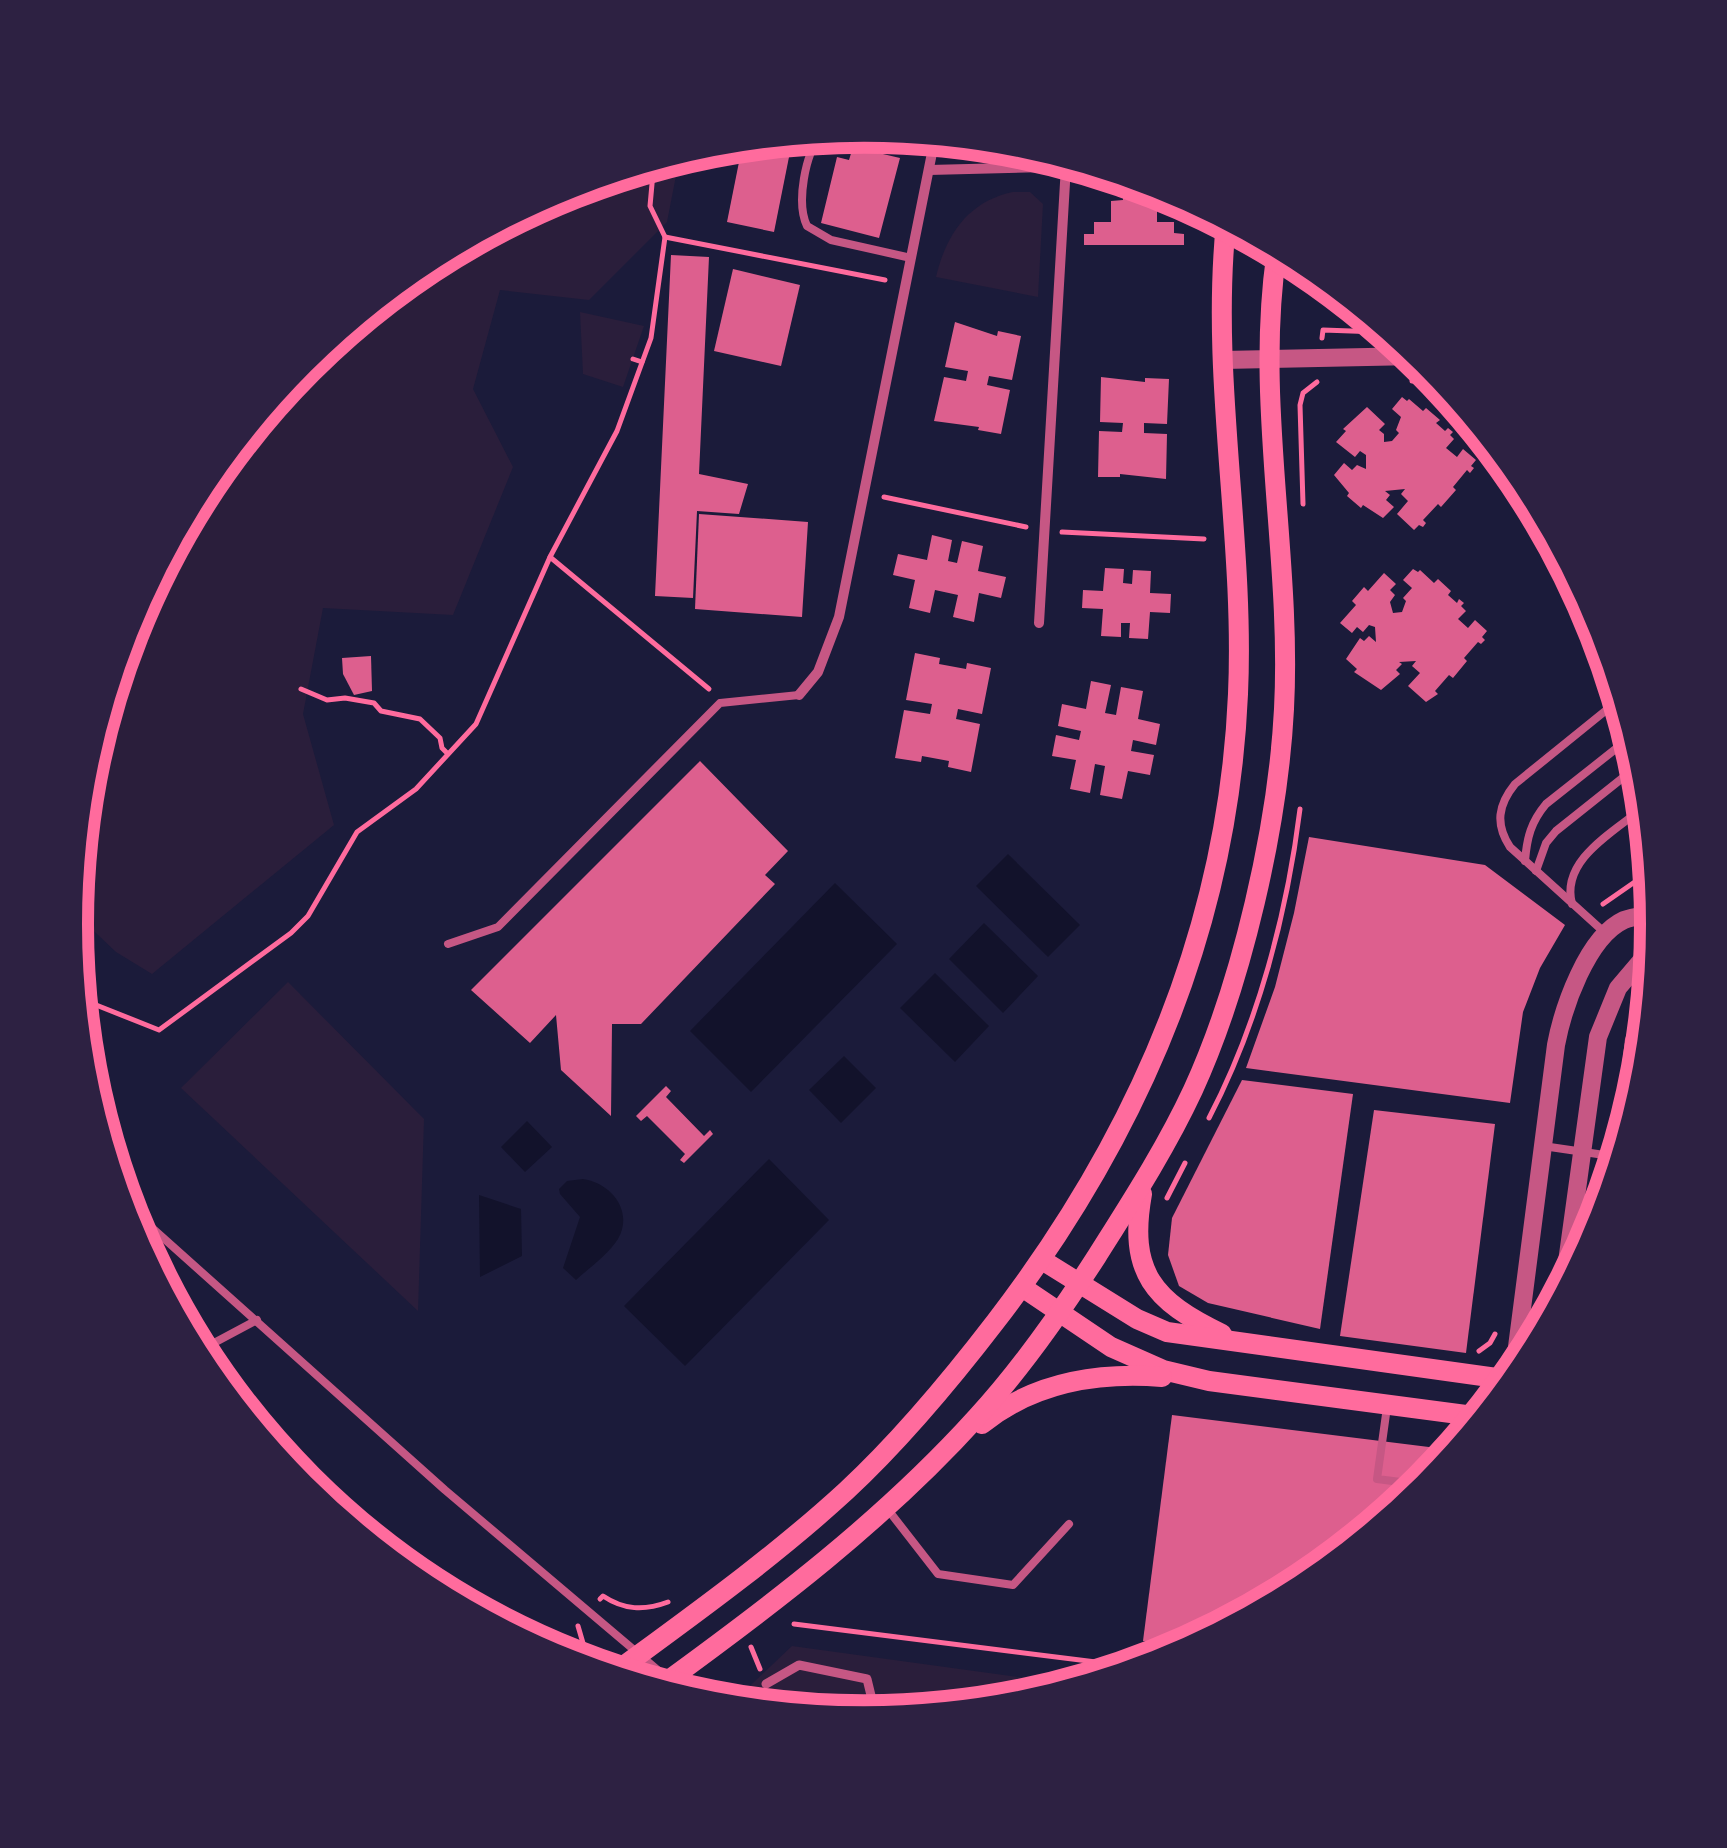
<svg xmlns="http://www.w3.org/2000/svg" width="1727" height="1848" font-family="'Work Sans',sans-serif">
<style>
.green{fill:#2a1e3b}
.water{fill:#12122b}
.building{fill:#dd5f8e}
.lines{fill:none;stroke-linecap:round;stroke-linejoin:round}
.path{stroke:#ff6b9d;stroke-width:5}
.service{stroke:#c65784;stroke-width:8}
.pedestrian{stroke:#c65784;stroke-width:9}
.minor{stroke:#c65784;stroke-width:10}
.tertiary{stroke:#c65784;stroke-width:18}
.secondary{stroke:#ff6b9d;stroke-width:20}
.rim{fill:none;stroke:#ff6b9d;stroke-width:12}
</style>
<rect width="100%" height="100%" fill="#1b1b3a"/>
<g class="green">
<path d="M680,155L667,222L589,300L500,290L473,389L513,467L453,615L323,608L303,714L334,825L152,974L116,952L78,916L71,914L85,769L131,620L204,483L303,363L423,264L560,191Z"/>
<path d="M1013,192H1030L1043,204L1038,297L936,277C946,234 969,201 1013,192Z"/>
<path d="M580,312L644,326L623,387L583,374Z"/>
<path d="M288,982L424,1119L418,1311L181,1088Z"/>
<path d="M792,1646L1076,1685L1018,1702L863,1717L731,1704Z"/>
</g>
<g class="water">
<path d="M1008,854L1080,925L1048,957L976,886Z"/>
<path d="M835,883L897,944L751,1092L690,1031Z"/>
<path d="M984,923L1038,976L1003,1013L949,959Z"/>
<path d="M935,973L989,1026L955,1062L900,1008Z"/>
<path d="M844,1056L876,1088L841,1123L809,1090Z"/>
<path d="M527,1121L552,1147L525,1172L501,1147Z"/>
<path d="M769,1159L829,1220L685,1366L624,1306Z"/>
<path d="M583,1179C611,1183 634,1211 618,1239C608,1255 589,1268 576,1280L563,1268L580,1217L560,1194L559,1189L567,1181Z"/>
<path d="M479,1195L521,1209L522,1256L480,1277Z"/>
</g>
<g class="building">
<path d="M793,137L774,232L727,222L743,142Z"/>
<path d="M853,147L900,158L879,238L821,223L837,157L849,160Z"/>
<path d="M1123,191H1144L1145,200L1157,201V222H1174V233L1184,234V245H1084V234H1094V222H1111V201L1123,200Z"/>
<path d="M671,255L709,257L699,474L748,484L739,514L697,511L693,598L655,596Z"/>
<path d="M733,269L800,285L781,366L714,351Z"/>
<path d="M955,322L997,336L998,331L1021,336L1012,380L989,376L987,385L1010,390L1001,434L978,430L979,427L934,421L944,377L966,381L968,371L945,367Z"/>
<path d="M1101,377L1145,382V378L1169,379L1167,424L1144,423V433L1167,434L1166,479L1120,474V477H1098L1099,431L1122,432L1123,423L1100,422Z"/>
<path d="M1402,397L1407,401L1409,399L1423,411L1426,408L1440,420L1436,423L1445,431L1448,428L1453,432L1450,435L1454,439L1446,448L1457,457L1463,449L1476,460L1471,466L1474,468L1470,473L1467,470L1453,487L1456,490L1441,507L1438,504L1423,520L1426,523L1423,527L1419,525L1414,530L1397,514L1408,501L1401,494L1405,489L1385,491L1390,495L1386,500L1394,507L1383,518L1363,505L1361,508L1347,496L1349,493L1334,475L1344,463L1352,470L1357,465L1366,469V455L1360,451L1355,457L1336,442L1346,431L1343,429L1367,407L1385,424L1379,430L1384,434V442L1392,441L1399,433L1396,430L1401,417L1392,409Z"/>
<path d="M699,514L808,522L802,617L695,609Z"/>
<path d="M932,535L952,540L948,561L957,563L962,541L983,546L978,571L1006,577L1001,598L979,593L974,622L953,617L958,595L935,590L930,613L909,608L915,580L893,575L898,554L927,560Z"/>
<path d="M1105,568L1124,569L1123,583L1132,584L1133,570L1151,571L1150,593L1171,594L1170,613L1150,612L1148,639L1129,638L1130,623H1121V637L1101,636L1103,609L1082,608L1083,590L1103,591Z"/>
<path d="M1413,569L1418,572L1420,570L1434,583L1438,579L1451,591L1448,595L1457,603L1459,599L1464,603L1461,606L1466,611L1458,619L1468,628L1475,620L1487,631L1482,637L1485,640L1481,644L1478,642L1464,658L1467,661L1453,678L1449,675L1435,691L1438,694L1426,702L1408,686L1420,673L1412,666L1416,661L1399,662L1402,664L1396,670L1400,674L1381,690L1354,672L1357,669L1346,659L1360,638L1364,641L1369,636L1376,642L1375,627L1369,625L1363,632L1357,627L1352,633L1340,623L1356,605L1352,601L1364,587L1368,591L1384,573L1396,584L1390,590L1395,595L1390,602L1393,613L1402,612L1406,601L1403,598L1412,588L1403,580Z"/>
<path d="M915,653L940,658L939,664L966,669L967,663L991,668L982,714L958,709L956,719L980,724L971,772L948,767L949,761L922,756L921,762L895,758L904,710L930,714L932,704L906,700Z"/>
<path d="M371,656L372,691L354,695L343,674L342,658Z"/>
<path d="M1091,681L1111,685L1105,713L1116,715L1121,687L1143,691L1138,719L1160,724L1156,745L1133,740L1131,751L1154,755L1150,775L1128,771L1122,799L1100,795L1105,766L1095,764L1090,793L1070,789L1076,760L1052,756L1056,735L1079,740L1081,731L1058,726L1062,704L1086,709Z"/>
<path d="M700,761L788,851L765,875L775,884L641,1024H612L611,1116L561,1070L556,1015L530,1043L471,990Z"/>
<path d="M1309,837L1485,865L1565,925L1540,968L1523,1012L1510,1103L1246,1068L1275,987L1294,913Z"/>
<path d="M1651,989L1642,1079L1623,1141L1615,1128L1625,1039L1635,1011Z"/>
<path d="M1242,1080L1353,1094L1320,1329L1208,1303L1179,1286L1168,1255L1172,1218Z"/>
<path d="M666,1086L671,1091L666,1097L704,1136L710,1130L713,1134L684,1163L680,1160L685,1154L647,1116L641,1121L636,1116Z"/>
<path d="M1374,1110L1495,1124L1466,1353L1340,1336Z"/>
<path d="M1172,1415L1453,1450L1424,1485L1304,1584L1186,1647L1143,1641Z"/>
</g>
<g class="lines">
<g class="path">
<path d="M976,142L992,148"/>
<path d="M665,237L885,280"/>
<path d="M1322,338L1323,330L1379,332"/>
<path d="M633,359L642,362"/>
<path d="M1412,381H1439"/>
<path d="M884,497L1026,527"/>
<path d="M1303,504L1300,405L1303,393L1317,382"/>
<path d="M1062,532L1204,539"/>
<path d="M550,557L709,689"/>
<path d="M301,689L327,700L345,698L374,703L381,711L420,719L440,738L442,748L448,754"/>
<path d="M1603,904L1652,870"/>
<path d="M77,990L81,999L159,1030L291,933L308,916L357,832L416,789L476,724L550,557L617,431L651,338L665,237L650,206L654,162"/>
<path d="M1209,1118C1258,1024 1287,914 1300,809"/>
<path d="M1167,1198L1185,1163"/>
<path d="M1479,1351L1490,1343L1495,1334"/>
<path d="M600,1599L603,1596C624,1610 644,1611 668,1602"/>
<path d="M794,1624L1136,1667"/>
<path d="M578,1626L585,1650L580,1663"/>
<path d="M751,1647L760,1669"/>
</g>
<g class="service">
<path d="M821,135C805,154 796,203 807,226L831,240L911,258"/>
<path d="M1525,861C1527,837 1531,822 1546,804L1632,736"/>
<path d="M1536,871L1546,843L1556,831L1640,764"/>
<path d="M1572,904C1560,859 1616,831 1645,806"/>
<path d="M1604,932L1510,847C1495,824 1498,805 1515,784L1620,699"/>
<path d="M448,944L498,927L720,703L799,695"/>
<path d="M1543,1146L1618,1157"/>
<path d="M122,1201L445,1490L666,1677"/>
<path d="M197,1352L257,1320"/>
<path d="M1387,1407L1377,1479L1424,1485"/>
<path d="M889,1511L938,1574L1013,1585L1069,1524"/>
</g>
<g class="pedestrian">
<path d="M766,1684L799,1665L867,1679L876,1716"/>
<path d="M940,1710L955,1694L996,1704"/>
</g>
<g class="minor">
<path d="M929,170L1084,166"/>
<path d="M1039,623L1066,166"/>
<path d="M799,695L818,672L839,617L935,138"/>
</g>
<g class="tertiary">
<path d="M1223,360L1416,356"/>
<path d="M1563,1291L1598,1037L1618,988L1646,955L1657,922"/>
<path d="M1513,1378L1556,1045C1563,1008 1587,937 1624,920C1633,916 1646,916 1656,914"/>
</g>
<g class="secondary">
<path d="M1142,1194C1128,1272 1153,1301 1222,1334"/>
<path d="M1042,1260L1137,1319L1167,1332L1511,1380"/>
<path d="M1022,1287L1111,1347L1163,1370L1209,1381L1481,1417"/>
<path d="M982,1424C1033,1383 1098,1372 1162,1377"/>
<path d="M614,1673C693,1615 773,1558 846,1491C902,1439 950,1381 996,1321C1138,1136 1228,928 1238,694C1245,537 1210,380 1226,223"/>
<path d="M659,1687C772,1605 883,1521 977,1417C1022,1368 1061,1312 1097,1256C1131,1202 1166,1148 1193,1090C1242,983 1278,826 1284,709C1292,556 1254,402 1277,250"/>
</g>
</g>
<path d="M0 0H1727V1848H0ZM88 924a776 776 0 1 1 1552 0a776 776 0 1 1-1552 0Z" fill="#2d2142" fill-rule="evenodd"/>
<path class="rim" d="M88 924a776 776 0 1 1 1552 0a776 776 0 1 1-1552 0Z"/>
</svg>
